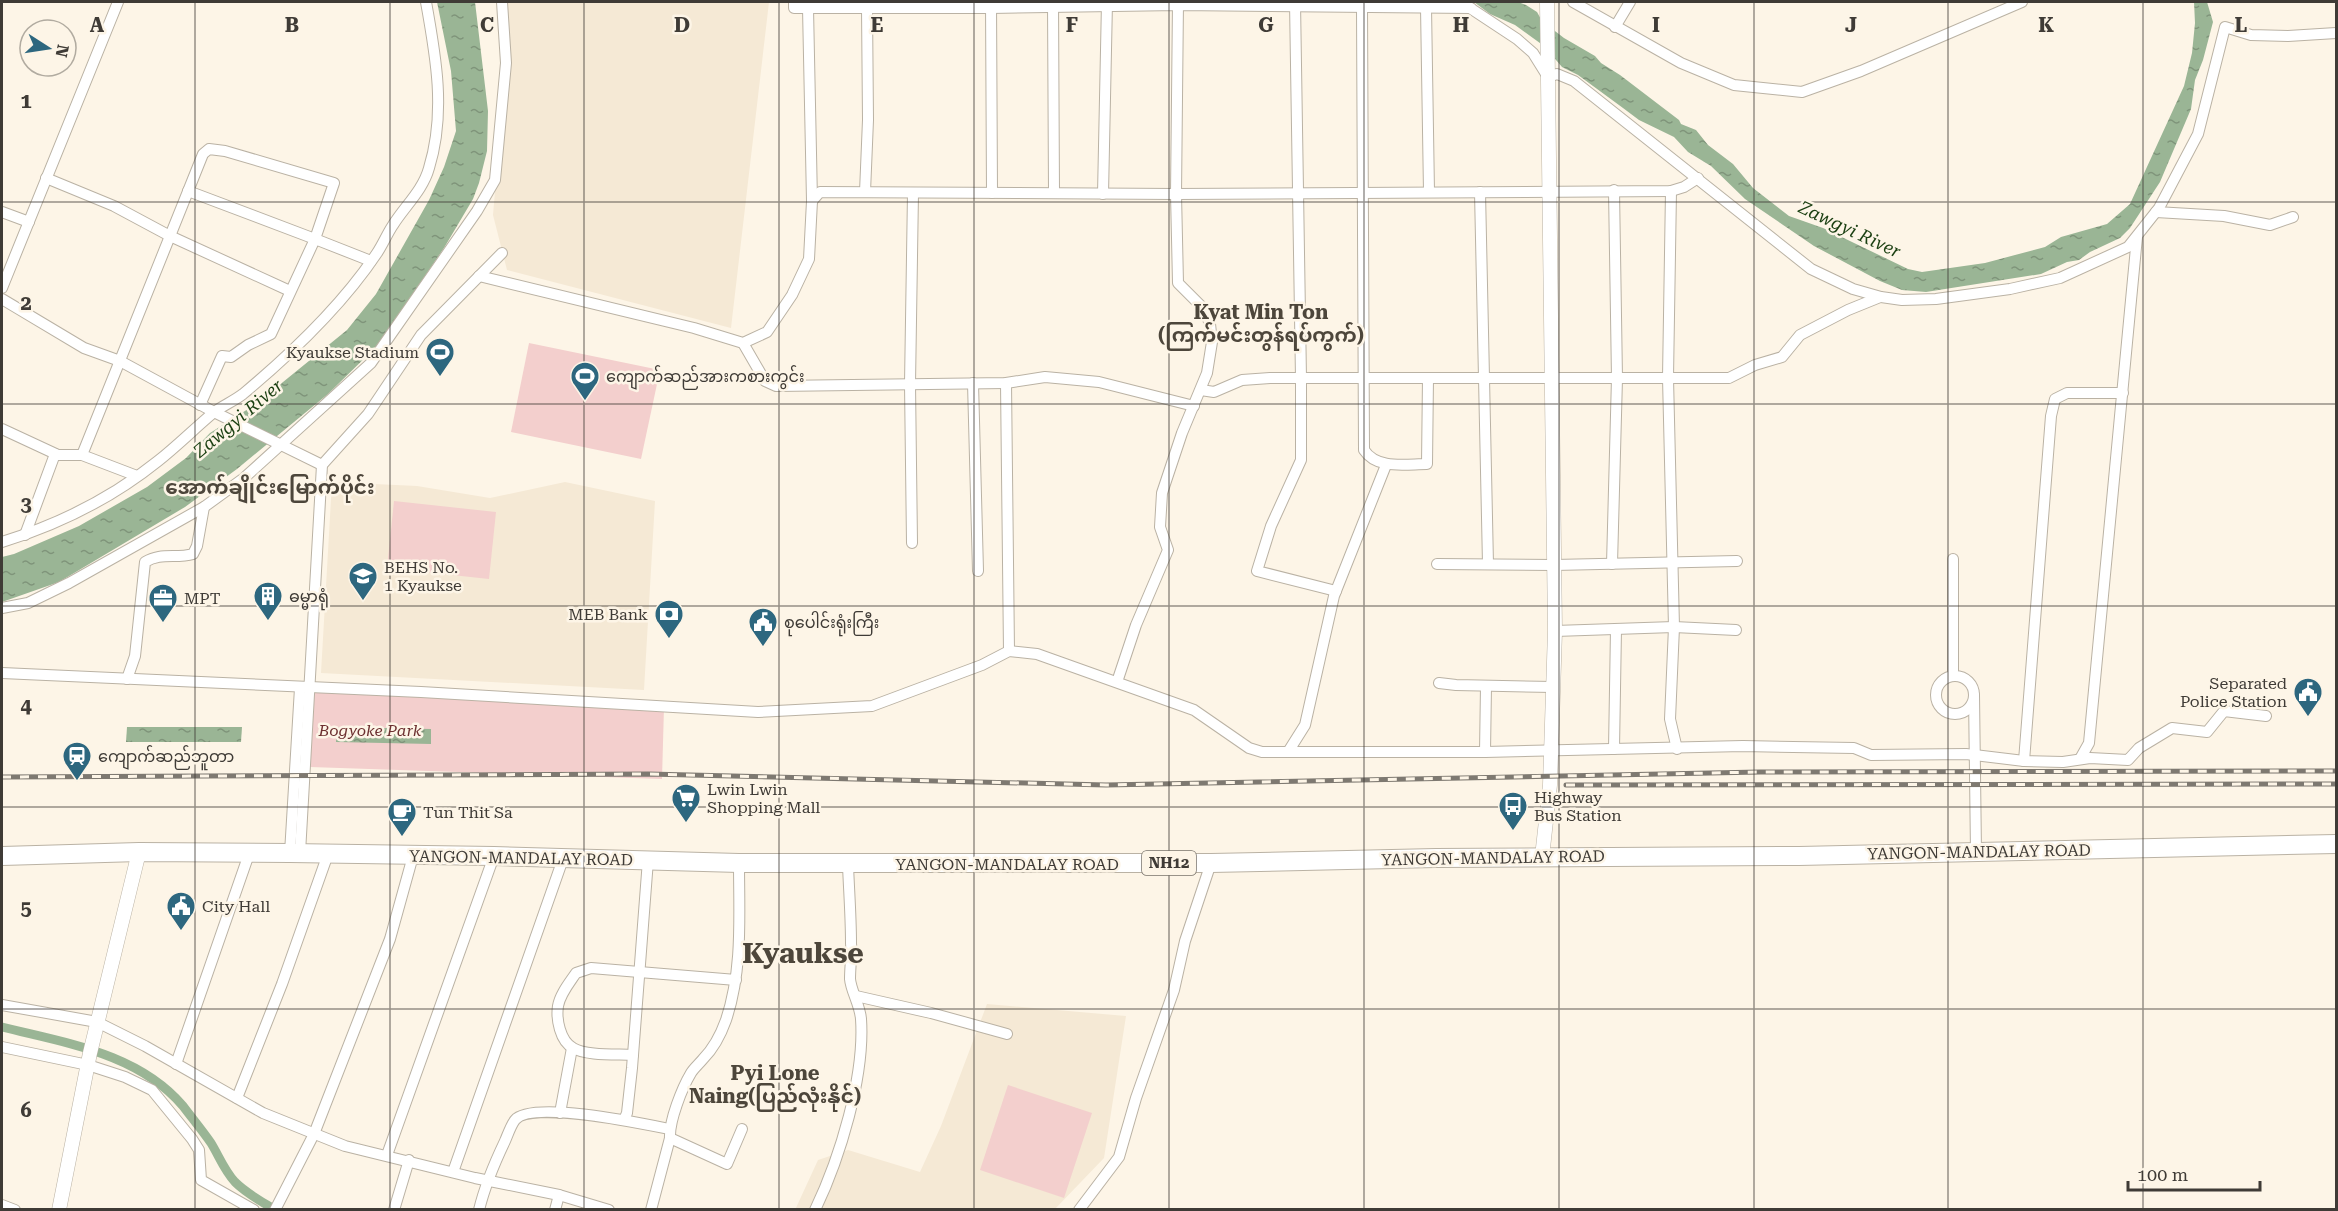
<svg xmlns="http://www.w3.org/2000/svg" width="2338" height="1211" font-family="'Roboto Serif','Noto Sans Myanmar',serif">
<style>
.built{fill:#f5e9d5}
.park{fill:#f3cfcd}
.water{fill:url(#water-ripples)}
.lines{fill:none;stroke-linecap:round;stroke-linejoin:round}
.canal{stroke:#9ab595;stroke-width:9}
.street-casing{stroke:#bab2a4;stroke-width:12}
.secondary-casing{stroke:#bab2a4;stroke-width:15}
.highway-casing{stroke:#bab2a4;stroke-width:20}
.street{stroke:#fff;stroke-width:10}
.secondary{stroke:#fff;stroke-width:14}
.highway{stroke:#fff;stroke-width:18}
.rail-casing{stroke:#7e7971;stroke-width:5}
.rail{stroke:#fdf5e7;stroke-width:3;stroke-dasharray:9;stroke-linecap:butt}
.grid{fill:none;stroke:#3f3b36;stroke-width:1.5;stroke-opacity:0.55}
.labels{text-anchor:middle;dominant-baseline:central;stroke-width:5;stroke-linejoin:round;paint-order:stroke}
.shield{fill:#fdf5e7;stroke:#78736b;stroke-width:1.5}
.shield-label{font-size:15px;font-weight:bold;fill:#3f3b36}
.poi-label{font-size:16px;fill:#3f3b36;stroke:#fdf5e7;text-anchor:start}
.park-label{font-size:16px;font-style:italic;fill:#6d3131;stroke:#fdf5e7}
.street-label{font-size:16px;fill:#3f3b36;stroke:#fdf5e7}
.water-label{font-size:18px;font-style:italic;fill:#1a3f11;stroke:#fdf5e7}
.quarter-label{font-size:20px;font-weight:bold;fill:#4d463b;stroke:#fdf5e7}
.town-label{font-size:28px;font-weight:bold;fill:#4d463b;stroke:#fdf5e7}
.grid-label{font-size:20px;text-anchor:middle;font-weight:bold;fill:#3f3b36;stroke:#fdf5e7;stroke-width:5;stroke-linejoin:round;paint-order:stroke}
</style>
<defs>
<pattern id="water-ripples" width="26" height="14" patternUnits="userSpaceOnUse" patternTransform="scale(1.5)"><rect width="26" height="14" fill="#9ab595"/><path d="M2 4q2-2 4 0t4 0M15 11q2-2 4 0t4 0" fill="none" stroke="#7f947a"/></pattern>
</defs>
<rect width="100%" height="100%" fill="#fdf5e7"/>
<g class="built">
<path d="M502,2H769L731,328L507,270L493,215L506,63Z"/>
<path d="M332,482L417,486L490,498L565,482L655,501L644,690L321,673Z"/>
<path d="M987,1004L1126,1016L1104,1158L1055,1209L795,1210L818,1160L848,1150L920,1172L941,1126Z"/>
</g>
<g class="park">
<path d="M529,343L660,370L641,459L511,432Z"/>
<path d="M394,501L496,512L489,579L387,568Z"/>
<path d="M310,688L664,707L662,779L310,767Z"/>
<path d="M1008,1085L1092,1113L1064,1198L980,1170Z"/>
</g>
<g class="water">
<path d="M437,2H475L488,111L487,151L479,183L473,199L444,248L379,344L328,394L237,469L185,507L59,582L2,602V557L14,554L79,526L147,487L186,458L210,433L256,404L347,330L376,294L429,200L444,167L456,131L451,71Z"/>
<path d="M1474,2H1518L1526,5L1537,12L1542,21L1564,38L1595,56L1601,63L1620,75L1679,120L1681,124L1696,130L1708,145L1733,164L1753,188L1789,216L1823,228L1908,269L1922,272L1985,263L2045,247L2061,237L2107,224L2130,204L2184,86L2192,53L2195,23L2194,2H2207L2213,22L2203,60L2195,80L2191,109L2160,182L2130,228L2120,238L2090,252L2079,260L2067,262L2041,274L1926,292L1902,290L1880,281L1814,246L1745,199L1711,166L1688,152L1674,137L1639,120L1623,108L1578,75L1562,67L1544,46L1515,25L1490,14Z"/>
<path d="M127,727H242L241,742H126Z"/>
<path d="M337,727L431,729V744L336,742Z"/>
</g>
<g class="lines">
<path class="canal" d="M2,1027C65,1043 138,1053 183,1106C192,1118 202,1130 211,1143C219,1156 224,1170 235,1182C247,1194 262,1202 276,1210"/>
<g class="street-casing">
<g id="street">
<path d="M794,2V8H991L1178,5L1471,8"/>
<path d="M991,2L992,193"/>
<path d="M1053,2L1054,193"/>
<path d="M1295,2L1301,378V460L1271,526L1257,571L1336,591"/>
<path d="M1461,2L1517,39L1533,53L1548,77L1557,74L1574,81L1811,269L1853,289L1881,297L1902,300L1936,299L2010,289L2060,278L2128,247L2159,208L2198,134L2225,27L2251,35L2288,36L2336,33"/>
<path d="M1573,2L1681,63L1734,85L1802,92L1861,71L2022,2"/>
<path d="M1362,7L1364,450C1377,470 1406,464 1427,464L1428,378"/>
<path d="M1426,7L1429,192"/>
<path d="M1615,27L1630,2"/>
<path d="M46,178L114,206L170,236L290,291"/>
<path d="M188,191L315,239L271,334L248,345L231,357L222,356L200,405"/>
<path d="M1671,191L1668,378L1674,627L1670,719L1677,749"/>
<path d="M865,192L868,120L867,8"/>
<path d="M1480,192L1488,564"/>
<path d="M1103,194L1107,2"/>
<path d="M812,201L820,192L1176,194L1671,191L1684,187L1698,178"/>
<path d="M2,212L29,222"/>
<path d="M2156,212L2224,216L2270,225L2293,217"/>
<path d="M479,276L694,328L743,343L767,332L792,295L809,259L812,201L808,8"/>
<path d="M2,288L118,2"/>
<path d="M2,299L84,348L120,361L214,412L322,465"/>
<path d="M743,343L765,381L776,386L1006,383L1045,377L1099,382L1194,406"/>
<path d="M973,383L978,571"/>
<path d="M1006,383L1009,651"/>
<path d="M1201,390L1214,392L1242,380L1270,378H1729L1755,365L1782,357L1800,335L1848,310L1880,297"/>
<path d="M2,429L58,455H82"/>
<path d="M137,476L82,455L203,154L209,149L225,151L334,183L315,239L371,261"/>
<path d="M25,535L55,454"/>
<path d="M2,542C57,525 112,498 158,461C177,446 194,429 213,413C222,406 234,401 243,394C291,354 343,304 377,253C383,244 387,234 393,225C405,206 423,190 429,168C446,113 436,57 426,2"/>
<path d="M912,543L910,384L913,193"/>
<path d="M1953,559V675"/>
<path d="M1437,564L1554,565L1737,561"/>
<path d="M1612,564L1617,378L1614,190"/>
<path d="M2,608L28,603L69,583L204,507L244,478L371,363L477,211L495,180L506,63L502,2"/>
<path d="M1555,631L1674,627L1736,630"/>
<path d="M2,673L421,692L758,712L872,706L982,665L1009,651L1037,654L1194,710L1249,748L1262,752H1485L1743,746L1854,748L1871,755L1966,754L2024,761L2063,762L2090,758L2128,760L2139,748L2172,728L2207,732L2224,711L2266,716"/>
<circle cx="1955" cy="695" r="19"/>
<path d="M127,679L135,656L145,562C161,552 176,559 193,554L197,546L204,507"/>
<path d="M1117,682L1136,625L1168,550L1160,527L1162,493L1182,433L1207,373L1212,342L1210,324L1204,309L1178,283L1176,194L1178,2"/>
<path d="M1439,683L1456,685L1553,687"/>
<path d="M1974,695L1976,852"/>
<path d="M1614,749L1616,629"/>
<path d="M1288,752L1305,725L1334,596L1386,465"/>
<path d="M1485,752L1486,686"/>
<path d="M2080,759L2089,743L2137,237"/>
<path d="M2024,761L2051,416L2055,399L2067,393H2123"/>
<path d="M290,853L300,688"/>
<path d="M300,853L322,465L368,414L421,335L502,253"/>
<path d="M856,996L931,1013L1007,1034"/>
<path d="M2,1005L97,1022L145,1046L263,1113L345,1146L475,1178L559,1195L609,1210"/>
<path d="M2,1047L88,1065L125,1077L152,1090L192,1139L199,1150L201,1180L254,1210"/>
<path d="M633,1055C617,1054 586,1056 573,1048C560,1041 556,1019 558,1006C560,994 570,982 576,973L591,968L736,980"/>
<path d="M176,1064L249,854"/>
<path d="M237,1098L282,984L328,854"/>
<path d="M560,1113L572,1048"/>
<path d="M624,1120L627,1113L632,1068L648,860"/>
<path d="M670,1138L727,1164L742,1129"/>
<path d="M387,1155L494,856"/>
<path d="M453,1172L563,859"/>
<path d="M2,1205L15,1210"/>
<path d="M275,1210L314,1134L390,939L413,856"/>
<path d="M394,1210L409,1160"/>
<path d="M479,1210C485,1185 494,1164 505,1141C508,1134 511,1125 515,1120C531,1100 644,1124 669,1129"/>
<path d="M555,1210L559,1195"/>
<path d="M651,1210L670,1138C669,1121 682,1088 691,1073C694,1068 699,1064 703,1059C714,1048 721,1034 726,1020C743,969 739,916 739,863"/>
<path d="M815,1210C840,1158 865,1076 861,1019C860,1005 851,991 850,979C850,967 852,955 851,943C851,917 849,891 848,865"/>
<path d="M1079,1210L1119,1157L1136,1098L1174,990L1185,941L1211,863"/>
</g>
</g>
<g class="secondary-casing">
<g id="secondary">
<path d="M1542,857L1550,785L1555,631L1547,2"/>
<path d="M59,1210L90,1053L139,852"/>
</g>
</g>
<g class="highway-casing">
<path id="highway" d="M2,856L139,852L290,853L494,856L739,863H1211L1436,858L1799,856L2336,844"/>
</g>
<use href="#street" class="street"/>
<use href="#secondary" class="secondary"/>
<use href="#highway" class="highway"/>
<g class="rail-casing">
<g id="rail">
<path d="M2,777L648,774L1106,785L1760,772L2336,771"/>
<path d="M1566,785L2336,784"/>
</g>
</g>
<use href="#rail" class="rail"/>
</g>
<path class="grid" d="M195,2V1210M390,2V1210M584,2V1210M779,2V1210M974,2V1210M1169,2V1210M1364,2V1210M1559,2V1210M1754,2V1210M1948,2V1210M2143,2V1210M2,202H2336M2,404H2336M2,606H2336M2,807H2336M2,1009H2336"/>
<defs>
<g id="stadium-pin" transform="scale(1.5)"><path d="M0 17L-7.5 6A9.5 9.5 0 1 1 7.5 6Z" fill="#2d677f" stroke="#fdf5e7"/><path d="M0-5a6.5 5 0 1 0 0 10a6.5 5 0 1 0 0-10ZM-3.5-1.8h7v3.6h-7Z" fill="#fff"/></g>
<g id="school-pin" transform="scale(1.5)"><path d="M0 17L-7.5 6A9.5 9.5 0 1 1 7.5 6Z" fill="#2d677f" stroke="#fdf5e7"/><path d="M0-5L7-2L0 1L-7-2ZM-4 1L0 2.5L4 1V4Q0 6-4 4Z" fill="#fff"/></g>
<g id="building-pin" transform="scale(1.5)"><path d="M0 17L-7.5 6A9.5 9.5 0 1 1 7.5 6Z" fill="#2d677f" stroke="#fdf5e7"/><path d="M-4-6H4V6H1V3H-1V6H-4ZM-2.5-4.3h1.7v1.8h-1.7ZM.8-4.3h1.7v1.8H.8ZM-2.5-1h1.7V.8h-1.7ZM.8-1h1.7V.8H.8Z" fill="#fff"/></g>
<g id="office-pin" transform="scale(1.5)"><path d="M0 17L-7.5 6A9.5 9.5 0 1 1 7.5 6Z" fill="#2d677f" stroke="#fdf5e7"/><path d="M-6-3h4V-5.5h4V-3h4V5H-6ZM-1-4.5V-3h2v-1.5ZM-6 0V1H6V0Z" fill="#fff"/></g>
<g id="bank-pin" transform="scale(1.5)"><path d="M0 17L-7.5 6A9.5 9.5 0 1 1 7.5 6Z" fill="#2d677f" stroke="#fdf5e7"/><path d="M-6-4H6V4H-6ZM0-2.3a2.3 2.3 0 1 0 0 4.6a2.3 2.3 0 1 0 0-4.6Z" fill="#fff"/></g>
<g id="civic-pin" transform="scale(1.5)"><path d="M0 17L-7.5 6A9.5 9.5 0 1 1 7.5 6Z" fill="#2d677f" stroke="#fdf5e7"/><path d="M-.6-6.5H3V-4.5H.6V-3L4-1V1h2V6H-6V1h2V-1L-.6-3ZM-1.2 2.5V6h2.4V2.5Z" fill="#fff"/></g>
<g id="station-pin" transform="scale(1.5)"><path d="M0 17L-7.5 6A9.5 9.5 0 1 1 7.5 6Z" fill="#2d677f" stroke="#fdf5e7"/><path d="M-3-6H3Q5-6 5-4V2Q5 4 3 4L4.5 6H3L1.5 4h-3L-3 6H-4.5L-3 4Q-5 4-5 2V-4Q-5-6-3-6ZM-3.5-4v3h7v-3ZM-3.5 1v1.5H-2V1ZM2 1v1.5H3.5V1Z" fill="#fff"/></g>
<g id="supermarket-pin" transform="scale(1.5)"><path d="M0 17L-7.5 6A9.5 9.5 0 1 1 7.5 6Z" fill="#2d677f" stroke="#fdf5e7"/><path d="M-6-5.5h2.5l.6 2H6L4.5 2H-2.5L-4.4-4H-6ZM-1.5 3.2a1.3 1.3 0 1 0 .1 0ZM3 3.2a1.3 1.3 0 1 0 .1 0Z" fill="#fff"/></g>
<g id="bus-pin" transform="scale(1.5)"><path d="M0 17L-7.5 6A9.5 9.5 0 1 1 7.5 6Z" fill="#2d677f" stroke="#fdf5e7"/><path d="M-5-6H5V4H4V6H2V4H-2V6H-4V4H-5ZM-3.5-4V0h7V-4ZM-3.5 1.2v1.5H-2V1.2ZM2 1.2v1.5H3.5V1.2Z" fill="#fff"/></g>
<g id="cafe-pin" transform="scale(1.5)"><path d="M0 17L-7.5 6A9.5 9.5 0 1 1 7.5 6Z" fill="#2d677f" stroke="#fdf5e7"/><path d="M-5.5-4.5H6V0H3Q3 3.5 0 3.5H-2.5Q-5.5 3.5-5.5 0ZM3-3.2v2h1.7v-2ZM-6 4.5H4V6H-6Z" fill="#fff"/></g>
</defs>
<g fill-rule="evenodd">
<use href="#stadium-pin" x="440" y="352"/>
<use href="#stadium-pin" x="585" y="376"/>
<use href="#school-pin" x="363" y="576"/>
<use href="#building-pin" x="268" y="596"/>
<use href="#office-pin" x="163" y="598"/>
<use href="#bank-pin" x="669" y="614"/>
<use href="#civic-pin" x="763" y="622"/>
<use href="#civic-pin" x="2308" y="692"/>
<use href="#station-pin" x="77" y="756"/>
<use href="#supermarket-pin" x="686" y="798"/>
<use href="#bus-pin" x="1513" y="806"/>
<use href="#cafe-pin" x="402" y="812"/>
<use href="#civic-pin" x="181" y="906"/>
</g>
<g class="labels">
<rect class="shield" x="1142" y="851" width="54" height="24" rx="4.5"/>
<g class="shield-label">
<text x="1169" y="863">NH12</text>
</g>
<g class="poi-label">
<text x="419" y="352" text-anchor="end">Kyaukse Stadium</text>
<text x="606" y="376">ကျောက်ဆည်အားကစားကွင်း</text>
<text x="384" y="567">BEHS No.<tspan x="384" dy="18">1 Kyaukse</tspan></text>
<text x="289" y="596">ဓမ္မာရုံ</text>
<text x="184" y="598">MPT</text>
<text x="648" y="614" text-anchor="end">MEB Bank</text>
<text x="784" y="622">စုပေါင်းရုံးကြီး</text>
<text x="2287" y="683" text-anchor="end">Separated<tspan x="2287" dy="18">Police Station</tspan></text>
<text x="98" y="756">ကျောက်ဆည်ဘူတာ</text>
<text x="707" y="789">Lwin Lwin<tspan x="707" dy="18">Shopping Mall</tspan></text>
<text x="1534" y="797">Highway<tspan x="1534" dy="18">Bus Station</tspan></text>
<text x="423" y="812">Tun Thit Sa</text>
<text x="202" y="906">City Hall</text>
</g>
<g class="park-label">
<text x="370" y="730">Bogyoke Park</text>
</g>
<g class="street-label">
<text transform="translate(1979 852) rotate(-1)">YANGON-MANDALAY ROAD</text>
<text transform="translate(521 858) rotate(1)">YANGON-MANDALAY ROAD</text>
<text transform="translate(1493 858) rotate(-1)">YANGON-MANDALAY ROAD</text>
<text x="1007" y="864">YANGON-MANDALAY ROAD</text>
</g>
<g class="water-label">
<text transform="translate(1850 229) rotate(25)">Zawgyi River</text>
<text transform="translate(238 418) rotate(-40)">Zawgyi River</text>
</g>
<g class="quarter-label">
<text x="1261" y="312">Kyat Min Ton<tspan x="1261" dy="23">(ကြက်မင်းတွန်ရပ်ကွက်)</tspan></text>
<text x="270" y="487">အောက်ချိုင်းမြောက်ပိုင်း</text>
<text x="775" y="1073">Pyi Lone<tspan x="775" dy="23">Naing(ပြည်လုံးနိုင်)</tspan></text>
</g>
<g class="town-label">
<text x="803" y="953">Kyaukse</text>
</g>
</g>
<g class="grid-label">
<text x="97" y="32">A</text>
<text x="292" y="32">B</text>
<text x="487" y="32">C</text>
<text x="682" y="32">D</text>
<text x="877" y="32">E</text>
<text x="1072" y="32">F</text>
<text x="1266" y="32">G</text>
<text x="1461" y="32">H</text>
<text x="1656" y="32">I</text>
<text x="1851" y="32">J</text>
<text x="2046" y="32">K</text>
<text x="2241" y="32">L</text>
<text x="26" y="108">1</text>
<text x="26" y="310">2</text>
<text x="26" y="511">3</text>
<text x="26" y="713">4</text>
<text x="26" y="915">5</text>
<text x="26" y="1117">6</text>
</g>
<rect width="2338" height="1211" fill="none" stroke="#3f3b36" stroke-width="6"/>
<g transform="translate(48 48) rotate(102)"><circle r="28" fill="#fdf5e7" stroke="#b1aba0" stroke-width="1.5"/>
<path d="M0-4.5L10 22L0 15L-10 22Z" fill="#2d677f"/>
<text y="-9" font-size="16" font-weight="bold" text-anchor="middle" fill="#3f3b36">N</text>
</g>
<path d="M2128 1181v9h132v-9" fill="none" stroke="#3f3b36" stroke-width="3"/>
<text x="2137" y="1181" font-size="18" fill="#3f3b36" stroke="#fdf5e7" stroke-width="4.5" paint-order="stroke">100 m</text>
</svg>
